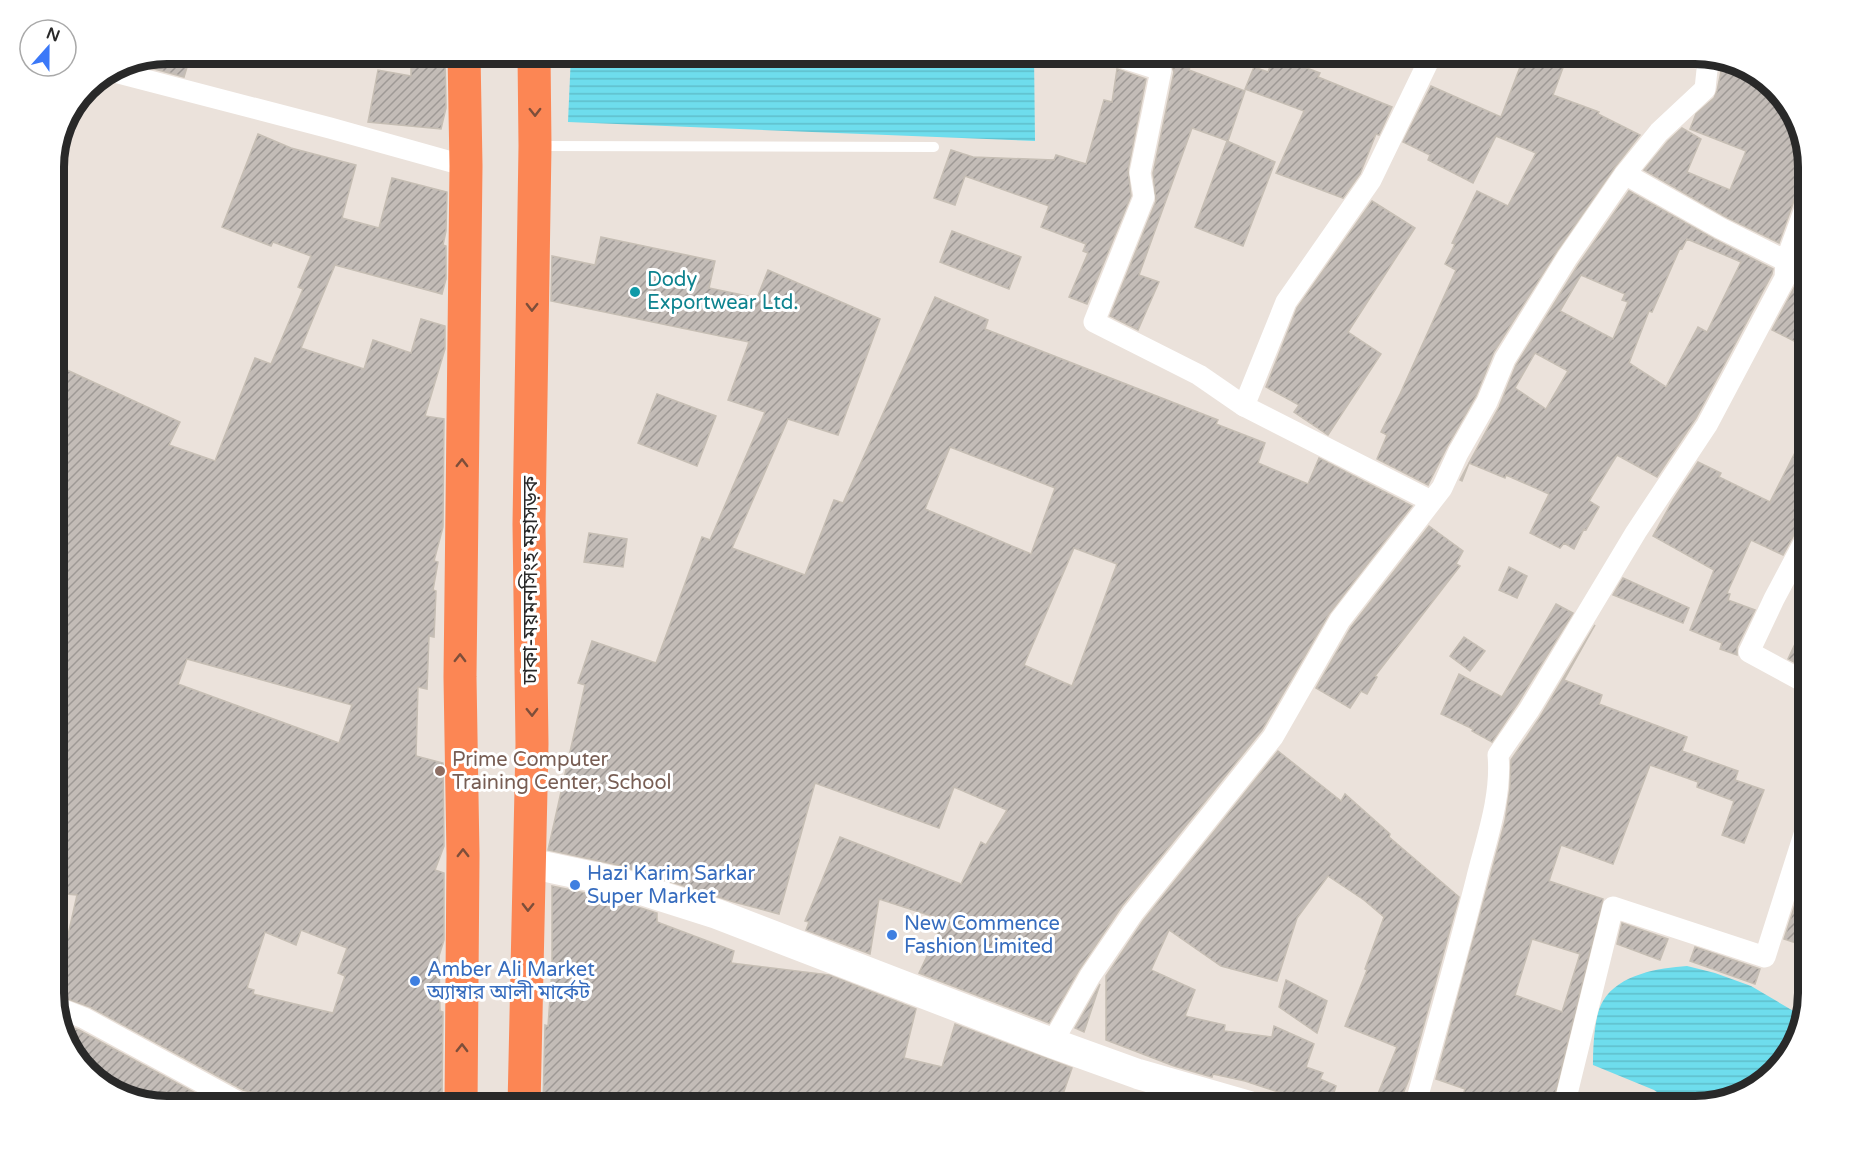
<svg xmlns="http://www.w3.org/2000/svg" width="1862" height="1160" font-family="'Varela Round','Noto Sans Bengali',sans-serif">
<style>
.water{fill:url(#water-rules)}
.building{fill:url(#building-hatch);stroke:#c6beb4;stroke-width:1.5;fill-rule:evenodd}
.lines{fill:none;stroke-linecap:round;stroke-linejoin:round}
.lane{stroke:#fff;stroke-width:10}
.street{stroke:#fff;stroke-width:21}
.secondary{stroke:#fff;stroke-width:30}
.highway{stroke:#fc8654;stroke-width:33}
.oneway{stroke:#7d4e3a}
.culture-dot{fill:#0f9aa8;stroke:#fff;stroke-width:2}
.education-dot{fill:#8d6e63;stroke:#fff;stroke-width:2}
.shop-dot{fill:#3f7fe0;stroke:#fff;stroke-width:2}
.labels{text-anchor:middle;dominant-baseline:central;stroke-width:6;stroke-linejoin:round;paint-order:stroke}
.culture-label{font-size:20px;fill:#0d838f;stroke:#fff;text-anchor:start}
.street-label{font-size:20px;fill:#292929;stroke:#fff}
.education-label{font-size:20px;fill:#785e54;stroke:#fff;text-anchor:start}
.shop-label{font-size:20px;fill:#366cbe;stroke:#fff;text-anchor:start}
.rim{fill:none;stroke:#292929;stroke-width:8}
</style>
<defs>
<pattern id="water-rules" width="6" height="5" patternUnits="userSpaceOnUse" patternTransform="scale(1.5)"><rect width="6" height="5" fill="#6edded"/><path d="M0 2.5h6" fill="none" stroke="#5fbecb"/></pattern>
<pattern id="building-hatch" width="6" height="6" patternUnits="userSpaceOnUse" patternTransform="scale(1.5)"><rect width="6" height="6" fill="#c3bcb7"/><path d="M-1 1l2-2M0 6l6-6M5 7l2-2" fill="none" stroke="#9e9995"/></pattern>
</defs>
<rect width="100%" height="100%" fill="#ebe2db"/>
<g class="water">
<path d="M571,54H1034L1035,141L568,122Z"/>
<path d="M1687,966L1715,973L1751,986L1802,1016L1793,1049L1751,1091L1695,1106H1677L1654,1090L1593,1065C1593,1049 1594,1015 1603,1001C1619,974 1659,968 1687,966Z"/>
</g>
<g class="building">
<path d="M168,54H191L184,77L129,62Z"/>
<path d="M411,54H445L446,108L441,129L368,122L378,70L411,76Z"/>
<path d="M1162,54H1194L1189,70L1245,91L1228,141L1192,128L1139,275L1159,282L1138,330L1110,316L1156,201L1153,173L1174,72L1170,62L1161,57Z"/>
<path d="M1525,54H1568L1553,95L1599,112L1598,114L1640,135L1615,167L1557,251L1494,352L1476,396L1447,447L1428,485L1377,459L1387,435L1381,432L1400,394L1456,270L1445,264L1455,244L1452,243L1477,191L1508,206L1536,153L1496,136L1473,183L1428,160L1430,155L1403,142L1431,86L1501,117Z"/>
<path d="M1274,56L1320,73L1318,77L1392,107L1379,135L1376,134L1360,174L1343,198L1276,173L1304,111L1245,89L1254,67L1268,72Z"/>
<path d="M1723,62L1754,72L1793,111L1808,161V188L1800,190L1796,195L1779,243L1726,217L1644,170L1668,141L1682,128L1701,139L1687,172L1730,190L1746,151L1690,129L1696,114L1714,98L1717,91Z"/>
<path d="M1117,69L1146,79L1128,170L1131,196L1087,304L1069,297L1088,253L1083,251L1086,244L1041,227L1049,206L965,176L955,205L934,198L951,150L973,157L1054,160L1056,155L1086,164L1104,100L1112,102Z"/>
<path d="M258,134L291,148L356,165L342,218L379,228L392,178L447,192L446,231L443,245L446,246V279L442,294L335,265L301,348L364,369L373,340L411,353L421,319L445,326V349L425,416L444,419L443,527L434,561L438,562L433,590L436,591L434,637L429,636L427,689L418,687L416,756L443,763L444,846L435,870L444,873V940L439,956L440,1011L443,1012L442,1100L426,1095L422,1106H273L274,1103L265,1101L258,1094L243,1090L90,1007L54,994V951L64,953L77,895L55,893L66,859L54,854V815L61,793L54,790V364L180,422L169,445L215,461L255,358L271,364L303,289L298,287L311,256L273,242L271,246L222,227ZM187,659L352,705L339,743L178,684ZM301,930L347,948L338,973L345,976L333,1013L253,994L254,990L247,988L265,932L296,945Z"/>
<path d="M1227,141L1275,162L1243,246L1195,227Z"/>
<path d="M1629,191L1714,239L1773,269L1772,274L1696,418L1657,477L1617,455L1589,501L1599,507L1586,530L1584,529L1574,549L1564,543L1560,548L1530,533L1549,494L1506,475L1505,478L1469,463L1462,481L1460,480L1499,407L1516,365L1578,265ZM1687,239L1741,262L1707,332L1698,327L1666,387L1629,363L1649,311L1652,312L1680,248L1682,249ZM1581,275L1625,294L1622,300L1628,302L1613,339L1560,311ZM1535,353L1568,371L1546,409L1515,388Z"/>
<path d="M1372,201L1415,228L1348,332L1381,354L1328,435L1294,412L1299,405L1266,387L1297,308Z"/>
<path d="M952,231L1021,257L1009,289L940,262Z"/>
<path d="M601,237L715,261L709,288L757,298L768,270L880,319L838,435L788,419L732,548L805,575L834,500L843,503L935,297L988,320L985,329L1218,420L1216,424L1265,443L1258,463L1308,484L1319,458L1412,506L1329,614L1262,730L1122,906L1079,970L1049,1023L919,973L944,920L879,899L870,954L806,930L809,922L805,921L840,837L961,884L981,842L986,845L1007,810L954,787L939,828L815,783L779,914L734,902L618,865L548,850L585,685L578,683L592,641L656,663L702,537L710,540L765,412L728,400L749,342L551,301L552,256L595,265ZM950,447L1055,488L1031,554L925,509ZM1074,548L1117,564L1072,686L1024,665Z"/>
<path d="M1800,260L1808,264V348L1772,330L1796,284Z"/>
<path d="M657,394L716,416L697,466L638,443Z"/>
<path d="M1808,427V522L1802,524L1797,529L1783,555L1751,540L1727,593L1730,594L1728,600L1755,610L1737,647V655L1720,649L1722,643L1690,630L1714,570L1653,536L1673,500L1698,462L1721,473L1719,477L1770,502Z"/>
<path d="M1429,526L1463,551L1456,564L1460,566L1375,676L1377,677L1367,694L1361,691L1350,708L1316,688L1351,627Z"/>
<path d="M589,533L627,539L623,567L584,562Z"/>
<path d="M1509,567L1527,576L1517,598L1499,590Z"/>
<path d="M1623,578L1689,608L1683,623L1613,595Z"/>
<path d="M1556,604L1573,613L1518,703L1492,742L1472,731L1473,729L1441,714L1459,674L1502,697Z"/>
<path d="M1808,616V669L1788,659Z"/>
<path d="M1595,625L1564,680L1602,695L1599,704L1687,737L1682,751L1738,771L1735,780L1764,790L1744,843L1722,835L1734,801L1697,787L1698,782L1650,765L1613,864L1561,845L1549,881L1603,899L1552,1106H1459L1465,1089L1436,1079L1505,821L1510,788L1511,760L1540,717ZM1532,939L1580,954L1562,1012L1515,995Z"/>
<path d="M1464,637L1485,651L1470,671L1450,656Z"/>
<path d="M1278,751L1341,801L1345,794L1390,834L1389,837L1459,897L1409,1079L1398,1106H1373L1397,1047L1345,1026L1367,970L1365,969L1384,917L1364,900L1328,876L1297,918L1277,981L1221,966L1169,930L1151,970L1195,990L1185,1016L1225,1025L1224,1031L1272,1037L1274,1026L1314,1044L1306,1067L1323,1073L1320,1079L1336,1086L1330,1106L1298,1092L1296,1098L1245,1081L1213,1074L1212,1077L1205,1075L1174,1066L1106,1040V976L1143,921Z"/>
<path d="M1808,864V947L1784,939Z"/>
<path d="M552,886L609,898L657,913V922L734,951L731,963L829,975L916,1009L904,1058L942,1067L955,1024L1072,1068L1059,1106H823L804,1100L803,1106H543L545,1025L548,1026L552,970Z"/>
<path d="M1622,923L1668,939L1660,960L1617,944Z"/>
<path d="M1695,947L1760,969L1755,984L1690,961Z"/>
<path d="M1286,980L1327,1001L1317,1033L1279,1007Z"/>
<path d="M1100,984L1084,1032L1075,1028Z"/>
<path d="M61,1023L79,1030L219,1106H168L111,1091L69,1049Z"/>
</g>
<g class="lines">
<path class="lane" d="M538,146L934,147"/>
<g class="street">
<path d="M1111,54L1161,70L1140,173L1144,197L1094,322L1199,375L1244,406"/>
<path d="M111,71L330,128L466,166"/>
<path d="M1625,174L1720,228L1786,261L1808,200"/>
<path d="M1431,501L1244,406L1286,302L1371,180L1432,54"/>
<path d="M1808,535L1774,599L1749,652L1808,684"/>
<path d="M56,1007L84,1018L238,1102L254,1106"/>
<path d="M1052,1043L1090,976L1133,913L1273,737L1340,620L1442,488L1458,453L1487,402L1505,359L1567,258L1625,174L1659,132L1705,89L1707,70L1711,58"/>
<path d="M1415,1106C1436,1031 1457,956 1476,881C1486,840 1502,797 1498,755L1529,710L1636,532L1707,425L1785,278L1786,261"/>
<path d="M1564,1106L1613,907L1765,957L1808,822"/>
</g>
<path class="secondary" d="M528,863L613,881L717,914L1052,1043L1138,1074L1249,1106"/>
<g class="highway">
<path d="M461,1106L463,855L460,677L466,166L464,54"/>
<path d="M524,1106L532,744L529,524L535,146L534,54"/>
</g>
</g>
<defs><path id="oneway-chevron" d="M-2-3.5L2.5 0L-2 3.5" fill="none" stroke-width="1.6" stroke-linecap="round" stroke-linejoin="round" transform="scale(1.5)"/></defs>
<g class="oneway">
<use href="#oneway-chevron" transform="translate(535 112) rotate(89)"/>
<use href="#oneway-chevron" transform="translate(532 307) rotate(91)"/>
<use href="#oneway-chevron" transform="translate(462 463) rotate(-89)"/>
<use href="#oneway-chevron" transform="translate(460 658) rotate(-89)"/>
<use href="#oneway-chevron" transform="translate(532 712) rotate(89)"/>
<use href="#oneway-chevron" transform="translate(463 853) rotate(-90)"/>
<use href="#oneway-chevron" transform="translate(528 907) rotate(91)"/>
<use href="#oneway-chevron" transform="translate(462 1048) rotate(-89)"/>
</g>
<circle class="culture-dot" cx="635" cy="292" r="6"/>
<circle class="education-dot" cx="440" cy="771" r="6"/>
<g class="shop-dot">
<circle cx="575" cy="885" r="6"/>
<circle cx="892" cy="935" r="6"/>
<circle cx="415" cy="981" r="6"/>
</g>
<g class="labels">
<g class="culture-label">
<text x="647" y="280">Dody<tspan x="647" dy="23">Exportwear Ltd.</tspan></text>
</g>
<g class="street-label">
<text transform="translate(531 580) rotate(-90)">ঢাকা-ময়মনসিংহ মহাসড়ক</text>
</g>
<g class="education-label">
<text x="452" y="760">Prime Computer<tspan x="452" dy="23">Training Center, School</tspan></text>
</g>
<g class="shop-label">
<text x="587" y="874">Hazi Karim Sarkar<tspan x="587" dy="23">Super Market</tspan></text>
<text x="904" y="924">New Commence<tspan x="904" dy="23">Fashion Limited</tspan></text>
<text x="427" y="970">Amber Ali Market<tspan x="427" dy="23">অ্যাম্বার আলী মার্কেট</tspan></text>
</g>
</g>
<path d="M0 0H1862V1160H0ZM167 64H1695A103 103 0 0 1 1798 167V993A103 103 0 0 1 1695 1096H167A103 103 0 0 1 64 993V167A103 103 0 0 1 167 64Z" fill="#fff" fill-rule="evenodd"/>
<path class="rim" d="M167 64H1695A103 103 0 0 1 1798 167V993A103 103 0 0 1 1695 1096H167A103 103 0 0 1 64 993V167A103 103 0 0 1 167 64Z"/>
<g transform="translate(48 48) rotate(21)"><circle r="28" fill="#ffffff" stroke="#a9a9a9" stroke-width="1.5"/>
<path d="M0-4.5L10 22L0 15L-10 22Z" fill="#3b78f8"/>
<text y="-9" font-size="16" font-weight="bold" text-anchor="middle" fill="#292929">N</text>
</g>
</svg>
